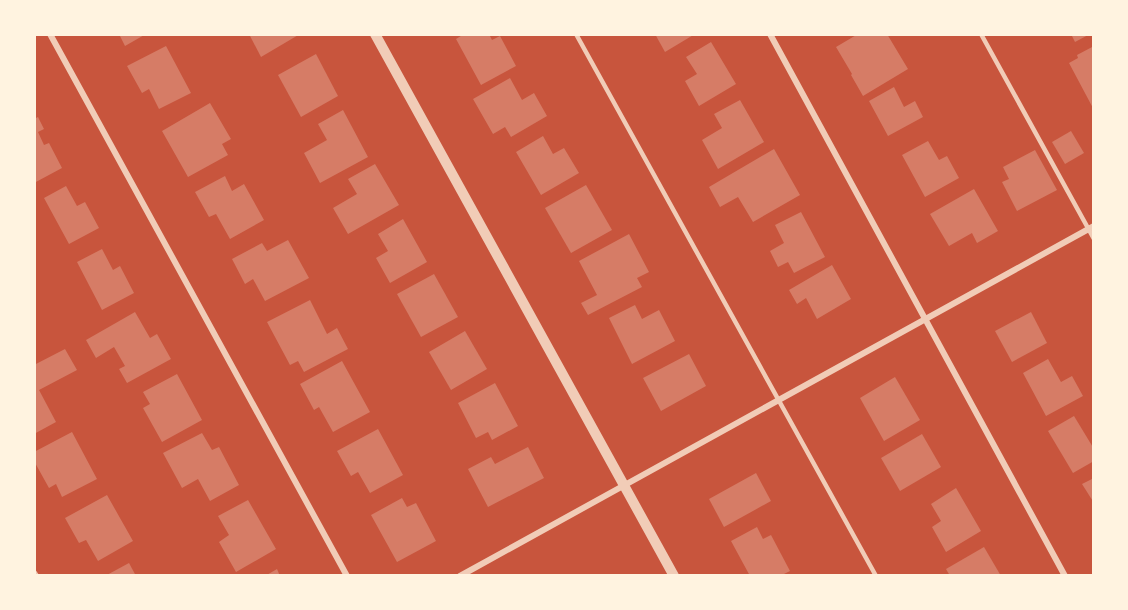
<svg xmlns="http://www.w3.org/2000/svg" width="1128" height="610" font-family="Manrope,sans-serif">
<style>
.building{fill:#d67c66}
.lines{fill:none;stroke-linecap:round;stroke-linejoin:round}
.service{stroke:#f1ccb7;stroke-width:4.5}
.minor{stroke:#f1ccb7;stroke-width:6}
.tertiary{stroke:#f1ccb7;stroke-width:10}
</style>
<rect width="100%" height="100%" fill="#c8553d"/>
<g class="building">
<path d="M119,34H146L125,46Z"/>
<path d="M249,34H300L261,57Z"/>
<path d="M464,34H489L492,40L500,36L516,66L481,85L456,39Z"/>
<path d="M655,34H695L665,52Z"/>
<path d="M858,34H887L908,69L863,96L851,75L852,74L836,47Z"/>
<path d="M1071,34H1090L1075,42Z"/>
<path d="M711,42L736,84L699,106L685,81L697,74L686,57Z"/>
<path d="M166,46L191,93L159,109L149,89L142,93L127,66Z"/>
<path d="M1094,46V110L1069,63L1078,58L1077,55Z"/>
<path d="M316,54L338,96L301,117L278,75Z"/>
<path d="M510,78L522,100L534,93L547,116L511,137L505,127L493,134L473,99Z"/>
<path d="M894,87L904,107L915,101L923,117L888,136L869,101Z"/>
<path d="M740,100L764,142L718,169L702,140L722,128L714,114Z"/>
<path d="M210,103L231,139L222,144L228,155L188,177L162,131Z"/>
<path d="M343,110L368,157L320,183L304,153L327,140L318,124Z"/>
<path d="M38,117L44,129L38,132L44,145L49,143L62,168L34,183V119Z"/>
<path d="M1071,131L1084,153L1065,164L1052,142Z"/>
<path d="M543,136L553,154L564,148L579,173L541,195L516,152Z"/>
<path d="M928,141L939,160L947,156L959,178L925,197L902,155Z"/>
<path d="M774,149L800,195L753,222L738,197L720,207L709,187Z"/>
<path d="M1035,150L1057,190L1017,211L1002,182L1009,179L1003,167Z"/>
<path d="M375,164L399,205L348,234L333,208L357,194L348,179Z"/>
<path d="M225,176L232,191L244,184L264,220L230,239L216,214L209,217L195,192Z"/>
<path d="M586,185L612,230L571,253L545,208Z"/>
<path d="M66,186L77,206L85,202L99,228L69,244L44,198Z"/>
<path d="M974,189L998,231L977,243L972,233L949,246L930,214Z"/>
<path d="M801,212L825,257L794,273L788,262L778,267L770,251L784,243L775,225Z"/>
<path d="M403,219L427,262L390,283L376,258L388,251L378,234Z"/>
<path d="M629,234L649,272L637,278L642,287L588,315L581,303L597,295L579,261Z"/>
<path d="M288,240L309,278L265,301L253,279L245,284L232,259L262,243L267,251Z"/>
<path d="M102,249L113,270L120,266L134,293L102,310L77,262Z"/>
<path d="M832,265L851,299L817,319L806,298L797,304L789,290Z"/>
<path d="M434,274L458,317L421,337L397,294Z"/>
<path d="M310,300L327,334L337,328L348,349L304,372L298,361L290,365L267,322Z"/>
<path d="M635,305L642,319L659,310L675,341L632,364L609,318Z"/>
<path d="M135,312L150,338L157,334L171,359L127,383L119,369L125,366L114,347L96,358L86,340Z"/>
<path d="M1031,312L1047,343L1012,362L995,331Z"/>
<path d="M465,331L487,369L451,390L429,352Z"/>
<path d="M65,349L77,370L39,390L56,422L34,434V365Z"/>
<path d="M689,354L706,386L661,411L643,378Z"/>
<path d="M1048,359L1061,382L1072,376L1083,396L1046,416L1023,373Z"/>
<path d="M342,361L370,412L333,432L319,407L314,410L300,384Z"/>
<path d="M177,374L202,420L162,442L143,408L150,404L143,392Z"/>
<path d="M895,377L920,420L884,441L860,398Z"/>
<path d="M495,383L518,426L492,440L488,432L476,438L458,403Z"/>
<path d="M1074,416L1094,449V461L1073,473L1048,431Z"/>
<path d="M378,429L403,475L370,493L358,472L351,476L337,451Z"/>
<path d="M72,432L97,479L62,497L56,484L49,488L34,461V452Z"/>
<path d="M202,433L212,450L219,447L239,485L210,501L198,479L182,488L163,453Z"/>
<path d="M922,434L941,467L900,491L881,458Z"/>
<path d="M528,447L544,478L488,507L468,469L491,457L495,464Z"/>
<path d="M756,473L771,501L724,527L709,499Z"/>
<path d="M1094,478V503L1082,484Z"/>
<path d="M956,488L981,531L946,552L932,527L941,521L931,504Z"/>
<path d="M107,495L133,541L98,561L86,540L79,543L65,518Z"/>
<path d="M402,498L407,507L416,503L436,541L397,562L371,515Z"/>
<path d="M248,500L276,549L236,572L219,542L229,535L218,516Z"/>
<path d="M757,527L763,539L771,535L790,571L780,576H750L731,541Z"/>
<path d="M984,547L1001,576H950L946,569Z"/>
<path d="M129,563L136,576H105Z"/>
<path d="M277,569L280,576H265Z"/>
</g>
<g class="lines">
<g class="service">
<path d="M576,34L876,576"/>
<path d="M981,34L1094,239"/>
</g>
<g class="minor">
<path d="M50,34L347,576"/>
<path d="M770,34L1065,576"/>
<path d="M34,573L36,576"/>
<path d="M460,576L1094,226"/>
</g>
<path class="tertiary" d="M375,34L674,576"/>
</g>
<rect width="1128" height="610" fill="none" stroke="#fff3e0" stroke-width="72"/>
</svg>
